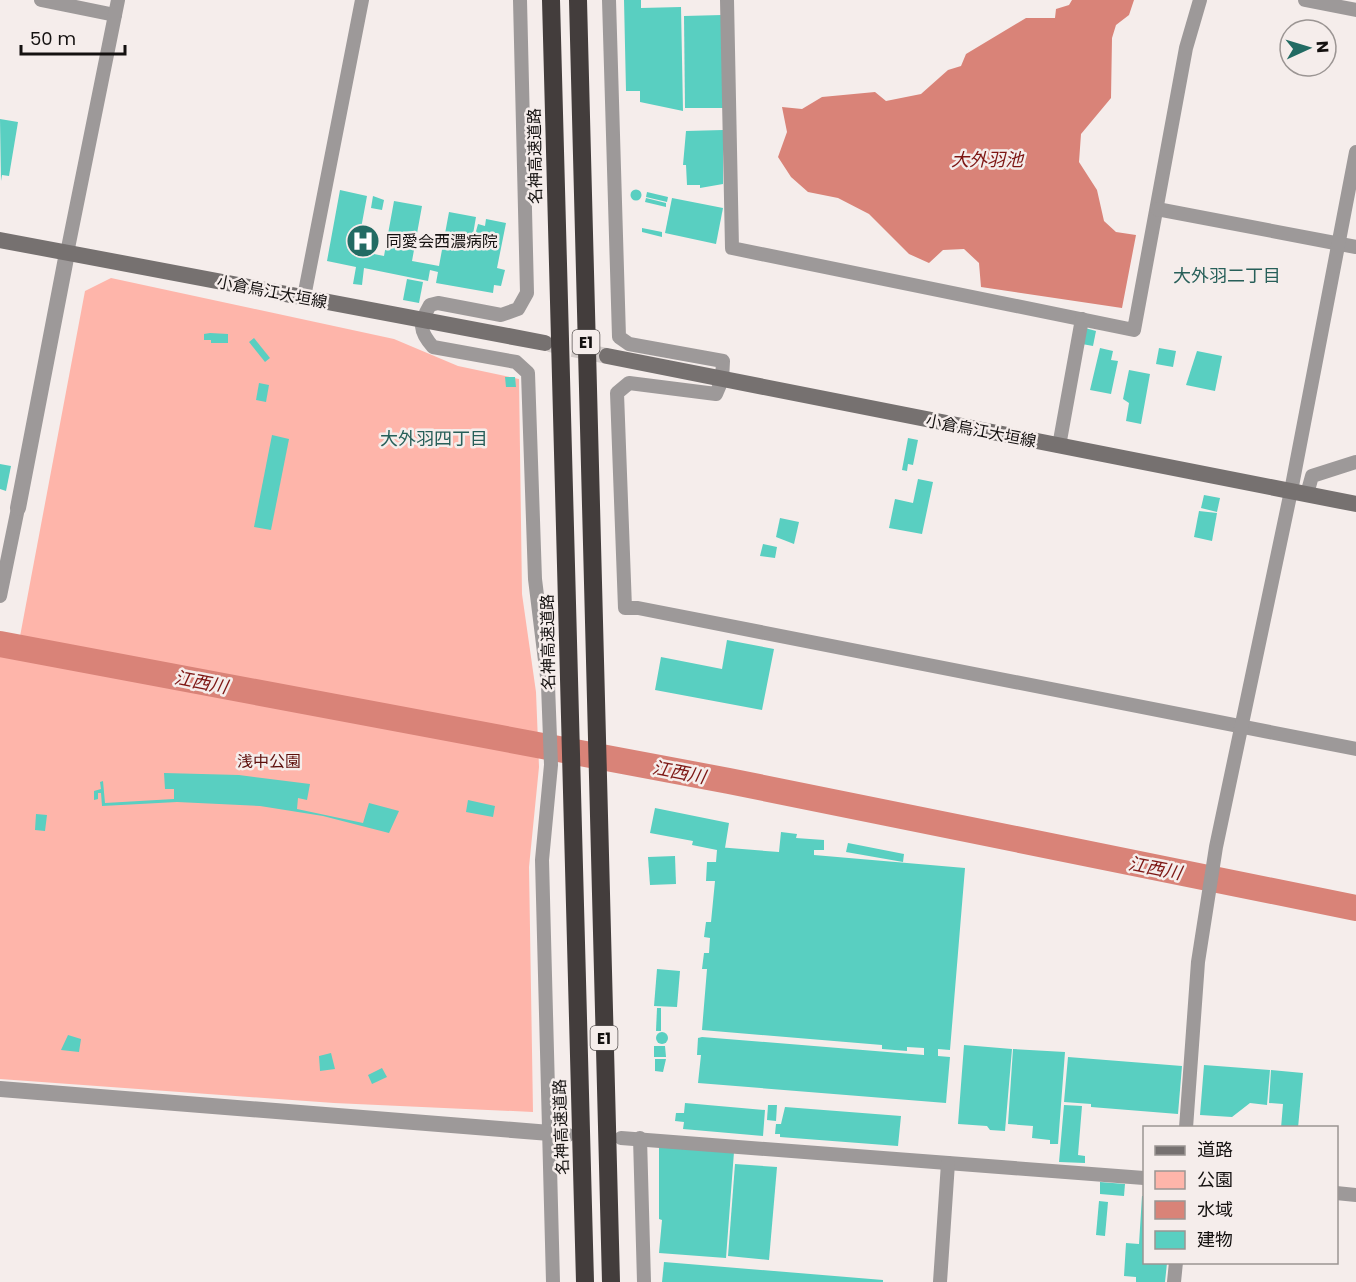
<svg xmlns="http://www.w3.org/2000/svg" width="1356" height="1282" font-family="Poppins,'Noto Sans JP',sans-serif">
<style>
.green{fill:#feb5aa}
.water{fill:#d98378}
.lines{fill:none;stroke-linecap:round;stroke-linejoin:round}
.river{stroke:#d98378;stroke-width:26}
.building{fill:#59cfc1}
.secondary-tunnel{stroke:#d3ccca;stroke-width:16;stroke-dasharray:16 8;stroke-linecap:butt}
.minor{stroke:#9d9999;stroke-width:14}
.tertiary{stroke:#9d9999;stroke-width:16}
.secondary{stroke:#767170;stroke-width:16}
.motorway{stroke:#433d3c;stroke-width:18}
.labels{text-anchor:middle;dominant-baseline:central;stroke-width:5;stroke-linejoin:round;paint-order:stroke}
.shield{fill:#f5edeb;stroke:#585352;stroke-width:1.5}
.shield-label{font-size:15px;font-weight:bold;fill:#141110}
.street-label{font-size:16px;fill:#141110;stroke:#f5edeb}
.poi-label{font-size:16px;fill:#141110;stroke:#f5edeb;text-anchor:start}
.park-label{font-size:16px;fill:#5d0f0c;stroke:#f5edeb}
.water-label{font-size:18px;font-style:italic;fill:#7d1613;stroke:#f5edeb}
.neighbourhood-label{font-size:18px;fill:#275f59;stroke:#f5edeb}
</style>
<rect width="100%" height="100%" fill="#f5edeb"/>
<path class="green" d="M111,278L394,339L458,366L519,379L522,594L536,692L539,767L529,867L533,1112L334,1103L0,1079V644L18,647L85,291Z"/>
<path class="water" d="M1072,0H1134L1129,15L1116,25L1112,38L1111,98L1081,134L1079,162L1097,190L1104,221L1116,232L1136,235L1122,308L981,287L979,263L964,249L943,250L929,263L909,254L869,214L838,198L808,192L791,177L778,157L787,132L782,107L802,109L822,97L875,92L886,101L921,94L948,70L961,66L966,54L1026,18H1055L1056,9L1069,5Z"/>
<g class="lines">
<path class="river" d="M0,644L729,781L1356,908"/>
</g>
<g class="building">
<path d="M624,0H641V8L681,7L683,111L640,102V91H626Z"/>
<path d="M722,15L723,108H685L684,16Z"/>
<path d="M0,119L18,122L9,176L2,175L1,181Z"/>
<path d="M723,130V184L700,188V185H687L686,165H683L686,131Z"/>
<circle cx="636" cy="195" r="5.5"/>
<path d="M340,190L367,196L357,250L363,252L364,245L370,246L369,253L384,256L394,201L422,206L412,261L439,266L449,212L476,217L472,240L477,242L478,236L475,235L478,224L485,226L486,219L506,223L497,268L505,270L501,286L494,285L493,293L436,283L438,272L430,270L428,281L364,268L362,285L353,284L356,267L327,261Z"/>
<path d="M647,192L668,197L667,202L646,197Z"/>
<path d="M373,196L384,200L382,210L371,208Z"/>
<path d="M646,198L666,203V207L645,202Z"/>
<path d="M672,198L723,208L716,244L665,233Z"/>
<path d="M642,228L662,232V237L642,232Z"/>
<path d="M407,279L423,282L419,303L403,300Z"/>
<path d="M1085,328L1096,331L1093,346L1082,344Z"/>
<path d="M210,333L228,334V343H211V340H204V334Z"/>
<path d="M254,338L270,358L265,362L249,342Z"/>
<path d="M1100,348L1113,351L1111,360L1118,361L1111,394L1090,390Z"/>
<path d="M1159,348L1176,351L1173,367L1156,364Z"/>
<path d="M1197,351L1222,356L1215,391L1186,385Z"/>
<path d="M1129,370L1150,374L1141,424L1126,421L1129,403L1123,399Z"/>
<path d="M505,377H515L516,387H506Z"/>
<path d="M259,383L269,385L266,402L256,400Z"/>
<path d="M272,435L289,439L271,530L254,527Z"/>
<path d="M908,438L918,440L913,465L908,464L907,471L902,470Z"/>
<path d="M0,464L11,466L6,491L0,489Z"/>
<path d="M918,479L933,482L922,534L889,528L895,499L913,503Z"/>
<path d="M1204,495L1220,498L1217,512L1201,508Z"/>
<path d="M1199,511L1217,513L1212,541L1194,537Z"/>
<path d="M780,518L799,522L794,544L776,537Z"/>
<path d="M763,544L777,547L775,558L760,556Z"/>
<path d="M727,640L774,649L762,710L655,690L661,657L722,669Z"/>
<path d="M164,773L239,775L310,784L307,800L298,798L297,809L363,823L369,803L399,811L389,833L323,816L260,806L177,802L102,806L101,793H98V799L94,800V791L101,789L100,782L103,781L105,803L174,799V789H165Z"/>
<path d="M468,800L495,806L493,817L466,812Z"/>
<path d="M655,808L729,823L725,848L717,847L779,852L781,832L797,834L796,838L824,840V850H814V855L965,868L950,1050L938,1049V1056L950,1057L946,1103L698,1083L701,1055H697L698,1038L702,1037L924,1055V1048L907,1047V1051L882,1049V1045L702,1030L707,969H702L704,953H709L710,938L704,937L706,922H711L715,881H706L707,862H716L717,850L692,845L693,841L650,833Z"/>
<path d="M36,814L47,815L45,831L35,830Z"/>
<path d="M848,843L904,854L903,862L846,852Z"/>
<path d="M675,856L676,884L650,885L648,857Z"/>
<path d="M657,969L680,971L677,1007L654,1006Z"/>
<path d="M657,1008H661V1031H656Z"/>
<circle cx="662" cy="1038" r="6"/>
<path d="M68,1035L81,1039L79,1052L61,1050Z"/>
<path d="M964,1045L1012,1049L1005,1131L990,1130L987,1126L958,1124Z"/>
<path d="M654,1046H665L666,1057H654Z"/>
<path d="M1013,1049L1065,1052L1058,1144H1050V1140L1032,1138L1033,1126L1008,1124Z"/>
<path d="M331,1053L335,1069L320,1071L319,1056Z"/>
<path d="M1068,1057L1182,1066L1178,1114L1091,1107V1104L1064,1102Z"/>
<path d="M655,1059H666L663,1072L655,1071Z"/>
<path d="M1204,1065L1270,1070L1267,1105L1250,1103L1232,1117L1200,1115Z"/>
<path d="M382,1068L387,1077L372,1084L368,1075Z"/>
<path d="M1271,1070L1303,1073L1298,1128H1281L1283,1104L1269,1103Z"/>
<path d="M685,1103L765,1110L763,1136L683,1129L684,1122L675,1121L676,1113H684Z"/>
<path d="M768,1105H777L776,1121L767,1120Z"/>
<path d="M1064,1105L1082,1106L1078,1155L1085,1156V1163L1059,1162Z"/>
<path d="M785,1107L901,1116L898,1146L780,1137V1134H775L776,1124H781Z"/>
<path d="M659,1146L734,1152L726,1258L659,1253L662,1220L659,1219Z"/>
<path d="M735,1164L777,1167L769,1260L728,1256Z"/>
<path d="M1100,1182L1125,1184L1124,1196L1100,1194Z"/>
<path d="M1142,1196H1144V1263H1167L1165,1282H1136V1277L1124,1276L1126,1243L1139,1244Z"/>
<path d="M1099,1201L1108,1202L1105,1236L1096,1235Z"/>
<path d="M664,1262L883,1280V1282H662Z"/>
</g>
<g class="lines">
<path class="secondary-tunnel" d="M549,344L607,356"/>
<g class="minor">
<path d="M41,0L115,15"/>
<path d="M520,0L527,293L518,309L501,315L438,303L430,305C419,324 419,331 433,347L516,362L528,373L535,579L548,685L551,765L542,860L553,1282"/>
<path d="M609,0L619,337L629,344L723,361L722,380L716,394L629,383L617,393L625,608H638L1356,749"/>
<path d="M727,0L732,248L1134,330L1186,48L1200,0"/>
<path d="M1305,0L1356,10"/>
<path d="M1157,209L1356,247"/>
<path d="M67,253L118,0"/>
<path d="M304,297L362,0"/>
<path d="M1059,446L1082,319"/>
<path d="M1307,494L1312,476L1356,462"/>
<path d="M0,596L18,508"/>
<path d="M1186,1128L1198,962L1216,847L1291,491L1356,152"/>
<path d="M550,1133L568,1135"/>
<path d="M621,1138L1144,1178"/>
<path d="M640,1138L644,1282"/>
<path d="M1336,1193L1356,1195"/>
<path d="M940,1282L948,1163"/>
<path d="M1174,1282L1176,1262"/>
</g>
<g class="tertiary">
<path d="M18,508L67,253"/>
<path d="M0,1089L550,1133"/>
</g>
<g class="secondary">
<path d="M0,240L545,343"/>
<path d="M607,356L1356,504"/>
</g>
<g class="motorway">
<path d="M551,0L585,1282"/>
<path d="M578,0L611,1282"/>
</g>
</g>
<defs>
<g id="hospital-disc" transform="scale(1.725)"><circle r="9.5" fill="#226b63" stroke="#f5edeb"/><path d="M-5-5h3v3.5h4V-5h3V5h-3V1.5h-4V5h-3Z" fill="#fff"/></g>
</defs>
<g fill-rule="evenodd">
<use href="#hospital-disc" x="363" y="241"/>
</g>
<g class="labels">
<g class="shield">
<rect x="572.5" y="330" width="27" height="24" rx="4.5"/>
<rect x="590.5" y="1026" width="27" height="24" rx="4.5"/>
</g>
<g class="shield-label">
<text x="586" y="342">E1</text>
<text x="604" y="1038">E1</text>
</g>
<g class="street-label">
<text transform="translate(535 156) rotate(-91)">名神高速道路</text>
<text transform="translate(272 292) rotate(11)">小倉烏江大垣線</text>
<text transform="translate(981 431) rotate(11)">小倉烏江大垣線</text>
<text transform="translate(548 642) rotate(-91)">名神高速道路</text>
<text transform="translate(561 1127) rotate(-92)">名神高速道路</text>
</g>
<g class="poi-label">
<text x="386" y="241">同愛会西濃病院</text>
</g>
<g class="park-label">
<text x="269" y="761">浅中公園</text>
</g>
<g class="water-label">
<text x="987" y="159">大外羽池</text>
<text transform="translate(201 682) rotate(11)">江西川</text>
<text transform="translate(679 772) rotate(11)">江西川</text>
<text transform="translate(1155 868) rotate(11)">江西川</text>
</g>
<g class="neighbourhood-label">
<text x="1227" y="275">大外羽二丁目</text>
<text x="434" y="438">大外羽四丁目</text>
</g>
</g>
<rect x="1143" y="1126" width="195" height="138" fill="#f5edeb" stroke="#9b9593" stroke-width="1.5"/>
<rect x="1155" y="1146" width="30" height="9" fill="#767170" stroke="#9b9593" stroke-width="1.5"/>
<text x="1197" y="1156" font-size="18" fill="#141110">道路</text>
<rect x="1155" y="1171" width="30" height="18" fill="#feb5aa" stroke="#9b9593" stroke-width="1.5"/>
<text x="1197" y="1186" font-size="18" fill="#141110">公園</text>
<rect x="1155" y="1201" width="30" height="18" fill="#d98378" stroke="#9b9593" stroke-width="1.5"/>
<text x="1197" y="1216" font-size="18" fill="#141110">水域</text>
<rect x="1155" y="1231" width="30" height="18" fill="#59cfc1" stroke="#9b9593" stroke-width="1.5"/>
<text x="1197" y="1246" font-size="18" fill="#141110">建物</text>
<g transform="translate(1308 48) rotate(86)"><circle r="28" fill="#f5edeb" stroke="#9b9593" stroke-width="1.5"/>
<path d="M0-4.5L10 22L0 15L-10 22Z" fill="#226b63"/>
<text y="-9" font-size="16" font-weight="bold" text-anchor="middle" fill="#141110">N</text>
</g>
<path d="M21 45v9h104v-9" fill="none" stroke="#141110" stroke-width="3"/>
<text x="30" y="45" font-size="18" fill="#141110" stroke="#f5edeb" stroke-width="4.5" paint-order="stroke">50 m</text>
</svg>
